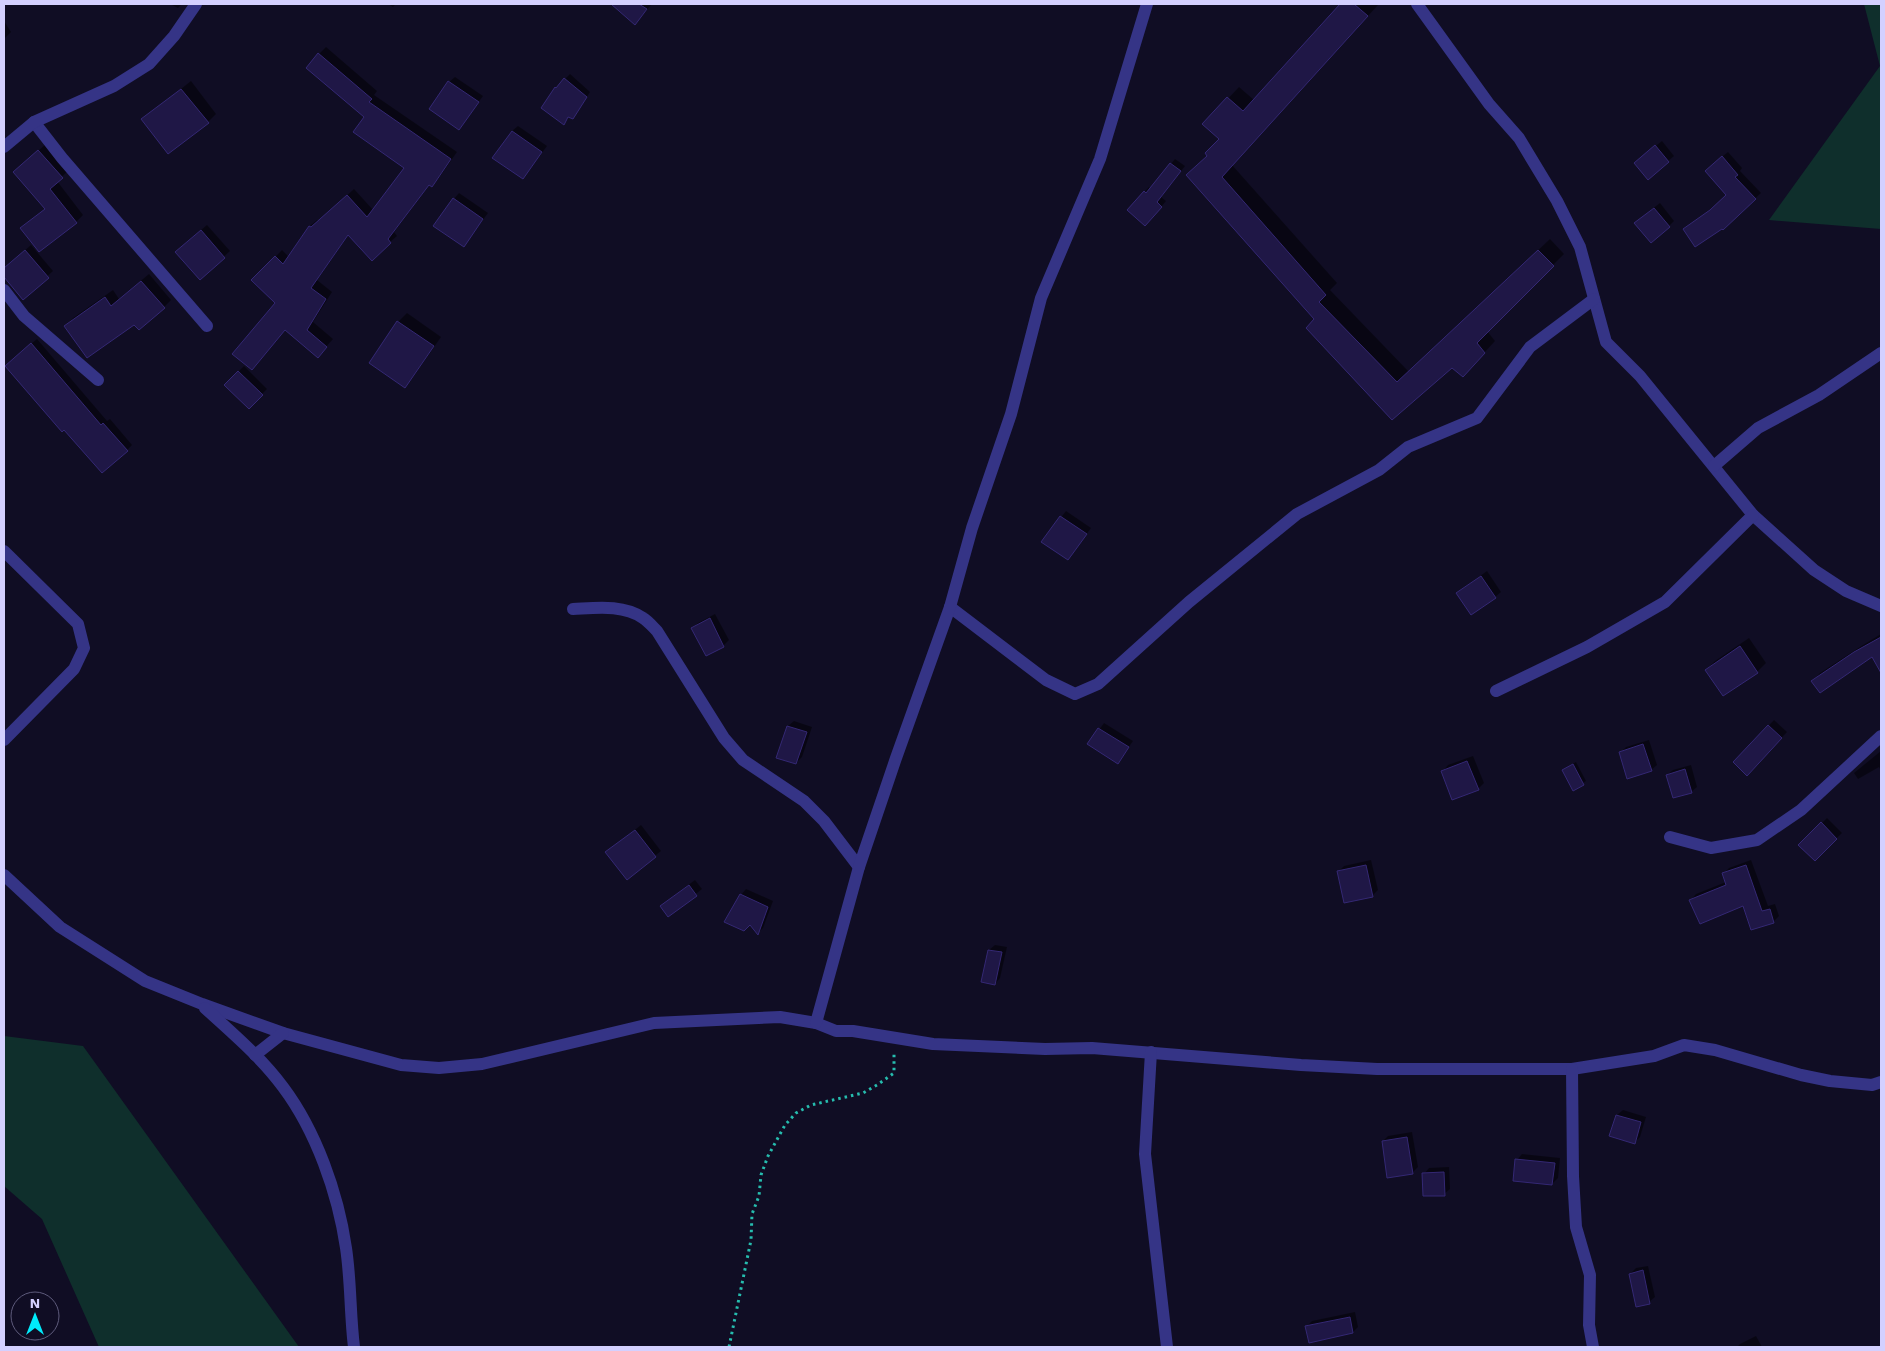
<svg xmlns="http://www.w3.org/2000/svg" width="1885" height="1351" font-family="'Work Sans',sans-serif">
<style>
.green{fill:#0f2f2c}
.shadow{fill:#0007}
.building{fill:#1f1746;stroke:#342874}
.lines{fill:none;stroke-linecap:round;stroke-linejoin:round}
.path{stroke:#26bcae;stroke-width:3;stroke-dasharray:2.5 4;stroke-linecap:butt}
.minor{stroke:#353486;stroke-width:12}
</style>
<rect width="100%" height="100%" fill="#100d24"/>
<g class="green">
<path d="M1864,4H1881V229L1769,220L1880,66Z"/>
<path d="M4,1036L83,1046L299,1347H99L42,1219L4,1186Z"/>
</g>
<g class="shadow">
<path d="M170,4H182L178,8Z"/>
<path d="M388,4H396L393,7Z"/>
<path d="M615,4H652L635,23L614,5Z"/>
<path d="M1342,4L1378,5L1232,165L1337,283L1330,290L1409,372L1550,239L1564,254L1487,331L1495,341L1463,376L1452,366L1393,419L1315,319L1188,175L1208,155L1220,139L1204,124L1239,87L1254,100Z"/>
<path d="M4,21L11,32L4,39Z"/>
<path d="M326,47L377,91L374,95L457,152L438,179L432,185L430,184L394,232L397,236L390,242L372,259L349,234L317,280L332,292L313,322L333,339L324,349L253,280L282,250L289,257L310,226L317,220L319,221L354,189L374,211L406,168L365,117L319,54Z"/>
<path d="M570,74L590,92L577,112L572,117L570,116L564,123L542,108L556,88Z"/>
<path d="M455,77L483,96L459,128L449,82Z"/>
<path d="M191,81L216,114L208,122L143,119Z"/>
<path d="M518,126L547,146L523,178L512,131Z"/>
<path d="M1662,141L1674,156L1648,178L1641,158Z"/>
<path d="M46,144L69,170L57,181L83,215L76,222L22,228L46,208L22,165Z"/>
<path d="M1728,152L1742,168L1740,171L1761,193L1723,228L1684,229L1717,205L1728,195L1712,165Z"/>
<path d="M1175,159L1185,166L1161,197L1166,201L1150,220L1128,210L1149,187L1151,189Z"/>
<path d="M459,193L488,213L464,245L454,199Z"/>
<path d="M1660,203L1674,221L1669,226L1642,217Z"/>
<path d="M207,225L230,251L200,278L182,246Z"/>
<path d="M31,245L53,271L23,298L4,275V269Z"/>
<path d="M149,274L171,300L164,307L135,323L66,326L73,318L113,290L119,299Z"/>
<path d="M407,313L441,337L413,377L405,386L398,322Z"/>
<path d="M37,339L107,421L110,419L132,445L127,450L12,360Z"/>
<path d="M244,366L267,389L249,407L226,384Z"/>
<path d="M1066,511L1091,528L1068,559L1043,541Z"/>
<path d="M1487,571L1501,592L1495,597L1457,593Z"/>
<path d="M715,614L729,640L723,646L693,628L698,623Z"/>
<path d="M1881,634V653L1813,681L1820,673L1863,645Z"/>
<path d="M1749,638L1766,663L1757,672L1723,695L1706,670L1715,661Z"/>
<path d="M1774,720L1787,732L1747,774L1734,762Z"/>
<path d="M794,721L812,727L802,757L796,763L778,757L788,726Z"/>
<path d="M1104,723L1133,741L1118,762L1089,744Z"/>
<path d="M1649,740L1657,765L1651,770L1620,753L1626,747Z"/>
<path d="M1881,751V767L1880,769L1879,767L1858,779L1854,773Z"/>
<path d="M1473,756L1484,783L1478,789L1443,771L1448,765Z"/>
<path d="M1576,762L1586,781L1573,789L1563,770Z"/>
<path d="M1691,765L1697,787L1691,792L1667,775L1673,770Z"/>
<path d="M1827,818L1842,833L1815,859L1800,845Z"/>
<path d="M641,825L661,851L627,878L607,852Z"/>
<path d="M1371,860L1378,890L1372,896L1338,872L1344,866Z"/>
<path d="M1751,860L1768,906L1775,904L1779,916L1773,922L1744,904L1691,900L1696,894L1726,882L1723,874L1729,868Z"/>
<path d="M695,880L702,889L668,916L667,901Z"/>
<path d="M746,889L773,901L763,928L758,933L741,895Z"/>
<path d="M995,945L1007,947L1000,978L995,984L989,950Z"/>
<path d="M1623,1110L1646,1117L1640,1137L1635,1142L1617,1115Z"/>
<path d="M1412,1132L1418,1167L1412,1173L1383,1141L1388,1136Z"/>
<path d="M1522,1154L1560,1158L1558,1178L1552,1184L1517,1160Z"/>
<path d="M1449,1167L1450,1189L1444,1194L1424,1174L1429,1168Z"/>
<path d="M1648,1266L1655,1297L1649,1302L1630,1274L1636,1268Z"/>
<path d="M1355,1312L1358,1327L1353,1332L1307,1326L1312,1321Z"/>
<path d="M1756,1336L1762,1347H1737L1740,1344Z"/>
</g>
<g class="building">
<path d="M611,4H639L647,9L635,25Z"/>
<path d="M1340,4H1354L1368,16L1222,177L1326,295L1319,302L1397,382L1538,250L1554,266L1477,343L1485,353L1463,377L1452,368L1392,420L1306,328L1314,319L1186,175L1207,156L1205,153L1219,139L1202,124L1227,97L1243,111Z"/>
<path d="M318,53L372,99L369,102L451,159L432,187L429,185L388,239L391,243L372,261L348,235L311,288L326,299L307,330L327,347L318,358L285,330L252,370L232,354L275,303L251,280L275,256L283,264L309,226L311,227L347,195L367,217L404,168L353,132L364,117L306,68Z"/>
<path d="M564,78L587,97L573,119L568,117L564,125L541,108L555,87L556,88Z"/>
<path d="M448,81L479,102L459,130L429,109Z"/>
<path d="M181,89L209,123L168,154L141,119Z"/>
<path d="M512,131L542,152L523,179L492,158Z"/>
<path d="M1655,145L1669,162L1648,180L1634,163Z"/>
<path d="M38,150L63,178L50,189L77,223L39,252L20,228L45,209L13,172Z"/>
<path d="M1722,156L1738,175L1735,177L1756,199L1723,230L1722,229L1695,247L1683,229L1710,210L1726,195L1705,171Z"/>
<path d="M1170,163L1181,171L1157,202L1162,207L1145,226L1127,210L1144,191L1146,193Z"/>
<path d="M453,198L483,219L464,247L433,226Z"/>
<path d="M1654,208L1670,227L1651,243L1634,223Z"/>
<path d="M201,230L225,258L200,280L175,252Z"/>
<path d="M25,250L49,278L23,300L4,277V268Z"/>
<path d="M141,281L165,308L139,330L134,325L87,358L64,326L105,297L111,306Z"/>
<path d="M397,321L434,346L405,388L369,363Z"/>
<path d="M31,343L101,425L103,423L128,451L102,473L64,430L62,432L5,366Z"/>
<path d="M238,371L263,395L249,409L224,385Z"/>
<path d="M1060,516L1087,534L1068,560L1041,542Z"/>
<path d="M1481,576L1496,598L1471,615L1456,593Z"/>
<path d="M710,618L724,647L706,656L691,628Z"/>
<path d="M1881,637V673L1872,657L1820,693L1811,681L1854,652Z"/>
<path d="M1740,646L1758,673L1723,696L1705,670Z"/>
<path d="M1768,725L1782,738L1747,776L1733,762Z"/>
<path d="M787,726L807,732L796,764L776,758Z"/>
<path d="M1098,728L1129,747L1118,764L1087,744Z"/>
<path d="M1643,744L1652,771L1627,779L1619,752Z"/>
<path d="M1467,761L1479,790L1452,800L1441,771Z"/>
<path d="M1573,764L1584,785L1573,791L1562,770Z"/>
<path d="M1685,769L1692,793L1673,798L1666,775Z"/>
<path d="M1821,822L1837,839L1815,861L1798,845Z"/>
<path d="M635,830L656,857L627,880L605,852Z"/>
<path d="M1366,865L1373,897L1344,903L1337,871Z"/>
<path d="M1746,865L1762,911L1770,909L1774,923L1751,930L1743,906L1700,924L1689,900L1726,885L1722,873Z"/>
<path d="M689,885L697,896L668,917L660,906Z"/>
<path d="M740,894L768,907L758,935L750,925L744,931L724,922Z"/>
<path d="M988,950L1002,952L995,985L981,982Z"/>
<path d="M1616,1115L1641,1122L1635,1144L1609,1136Z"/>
<path d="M1407,1137L1413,1174L1387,1178L1382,1141Z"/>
<path d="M1515,1159L1555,1163L1552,1185L1513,1181Z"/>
<path d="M1444,1172L1445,1196H1423L1422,1173Z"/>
<path d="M1643,1270L1650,1304L1636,1307L1629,1274Z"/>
<path d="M1350,1317L1353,1333L1309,1343L1305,1326Z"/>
</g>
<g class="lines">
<path class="path" d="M729,1347L751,1240L752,1214L759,1196L761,1175L768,1156L785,1125L796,1113L811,1105L863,1093L877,1085L894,1073V1051"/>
<g class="minor">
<path d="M1417,4L1489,104L1519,138L1557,201L1580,247L1606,342L1640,376L1753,515L1814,570L1846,591L1881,606"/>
<path d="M34,122L62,158L207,326"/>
<path d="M4,147L34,122L114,86L149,64L174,36L196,4"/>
<path d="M4,290L24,316L98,380"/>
<path d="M1714,466L1758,428L1819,395L1881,353"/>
<path d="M4,551L78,624L84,648L74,669L4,740"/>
<path d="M950,607L1046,680L1075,694L1098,684L1189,602L1297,514L1379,470L1408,447L1477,418L1530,347L1594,299"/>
<path d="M573,609C595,608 623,604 643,618C648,621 653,627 657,631L724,738L743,760L804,801L824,821L859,867"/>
<path d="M1496,691L1587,647L1665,602L1753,515"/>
<path d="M1670,837L1711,848L1757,840L1801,810L1881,736"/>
<path d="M4,875L60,927L145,981L202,1004L283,1033L401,1065L439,1068L482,1064L654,1023L780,1017L816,1023L836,1031H853L933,1044L1045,1049L1092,1048L1301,1065L1377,1069H1572L1654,1056L1684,1045L1715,1050L1801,1075L1830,1081L1872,1085L1881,1082"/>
<path d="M205,1008C232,1033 261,1057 283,1087C316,1131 338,1193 346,1248C351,1281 350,1315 354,1347"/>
<path d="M816,1023L859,867L896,758L950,607L972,528L1011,414L1041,298L1100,159L1147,4"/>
<path d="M1151,1052L1145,1154L1167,1347"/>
<path d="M255,1055L283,1033"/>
<path d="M1572,1069L1573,1176L1576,1227L1590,1275L1589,1325L1593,1347"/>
</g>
</g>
<rect width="1885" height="1351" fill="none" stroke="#d4d0ff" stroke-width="10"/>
<g transform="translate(35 1316)"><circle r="24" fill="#100d24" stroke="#5e5b7c"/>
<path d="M0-4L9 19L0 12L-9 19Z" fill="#00ebfb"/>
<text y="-8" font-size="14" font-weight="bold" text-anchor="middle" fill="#d4d0ff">N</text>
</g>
</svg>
